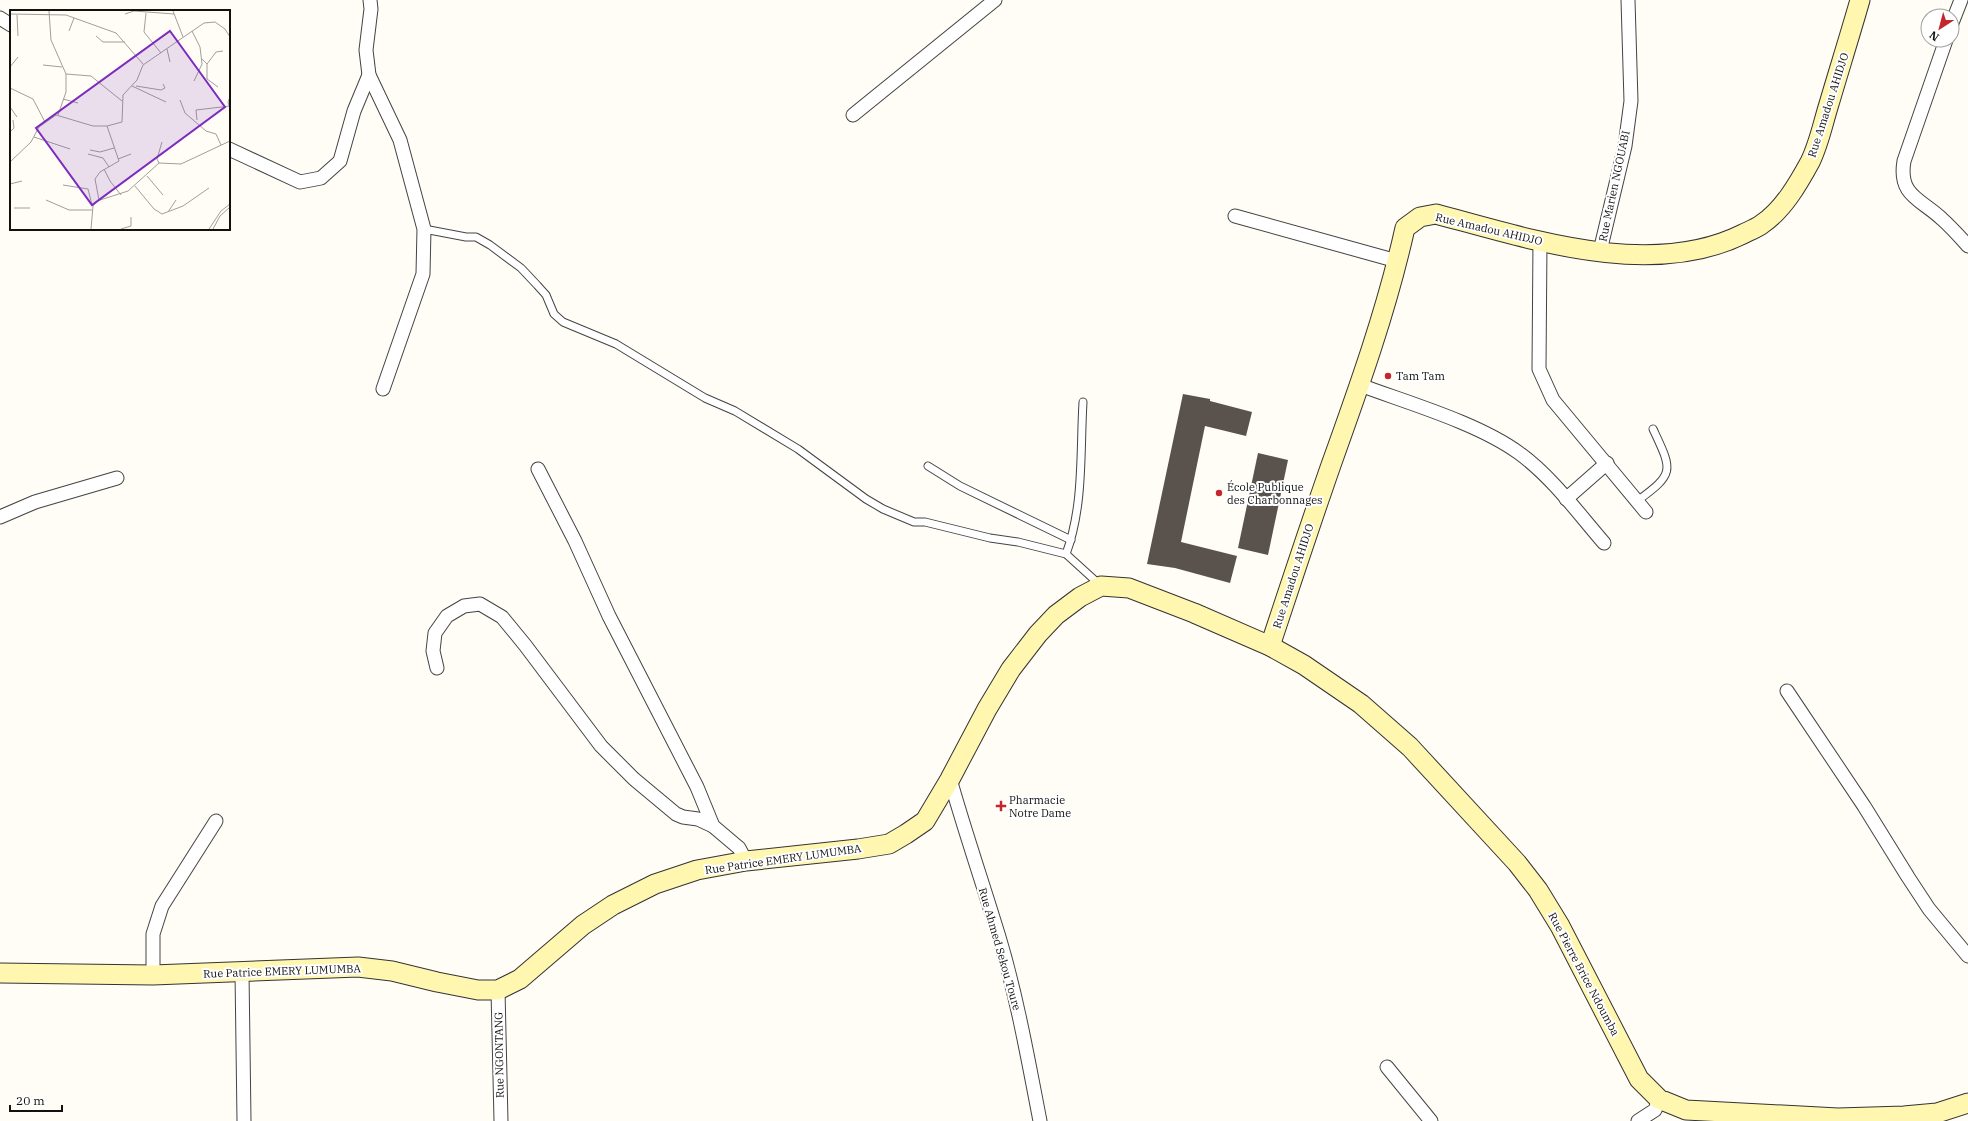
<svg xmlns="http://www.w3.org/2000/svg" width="1968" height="1121" font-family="'IBM Plex Serif',serif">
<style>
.building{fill:#5a524d}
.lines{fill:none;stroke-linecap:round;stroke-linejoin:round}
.lane-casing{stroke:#444;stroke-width:9}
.street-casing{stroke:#444;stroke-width:15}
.secondary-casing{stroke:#333;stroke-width:21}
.lane{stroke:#fff;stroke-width:7}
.street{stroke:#fff;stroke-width:13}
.secondary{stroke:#fff6b0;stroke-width:19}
.poi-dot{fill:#c4262e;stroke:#fff;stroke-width:1.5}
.labels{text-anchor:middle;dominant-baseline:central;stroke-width:4;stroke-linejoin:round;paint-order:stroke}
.street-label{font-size:11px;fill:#111;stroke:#fff}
.poi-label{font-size:11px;fill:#111;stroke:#fff;text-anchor:start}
.inset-road{fill:none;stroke:#a09f9a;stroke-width:1}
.view{fill:#7b2cbf;fill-opacity:0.15;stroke:#7b2cbf;stroke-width:2}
.inset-edge{fill:none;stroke:#111;stroke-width:2}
</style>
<rect width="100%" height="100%" fill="#fffdf5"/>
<g class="building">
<path d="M1183,394L1210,399V401L1252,412L1246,436L1205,426L1181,542L1237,556L1230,583L1175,568L1147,564Z"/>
<path d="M1258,453L1288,460L1268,555L1238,548Z"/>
</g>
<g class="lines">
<g class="lane-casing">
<g id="lane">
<path d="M424,229L466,237H476L490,245L521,268L537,285L546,295L554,314L563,322L616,344L705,398L735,411L798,449L866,499L883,509L914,522H925L990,538L1018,542L1066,554L1099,584"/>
<path d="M928,466L960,486L1071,540"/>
<path d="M1637,501C1676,473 1672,470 1653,429"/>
<path d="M1066,554C1084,506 1080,452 1083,402"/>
</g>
</g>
<g class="street-casing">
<g id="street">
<path d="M370,0L371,9L366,50L369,75L400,140L424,229L423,274L383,389"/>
<path d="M0,18L11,25"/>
<path d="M1952,23L1961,0"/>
<path d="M1946,40L1904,161C1898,196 1921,199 1942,219C1951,227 1960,237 1968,246"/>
<path d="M853,115L995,0"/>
<path d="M229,149L300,182L321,178L340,161L354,111L369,75"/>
<path d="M1235,216L1397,261"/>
<path d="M1540,241L1539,369L1553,400L1646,512"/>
<path d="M1600,251L1625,146L1631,101L1628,0"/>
<path d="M1360,385C1408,403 1478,423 1519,453C1552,477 1578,513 1604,543"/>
<path d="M538,469L575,541L609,616L697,787L713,826L739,848L746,861"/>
<path d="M1566,499L1607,463"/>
<path d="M0,517L35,502L117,478"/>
<path d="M437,668L433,651L435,633L447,616L464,606L480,604L502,617L525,645L601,746L634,779L676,814L683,817L698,819L713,826"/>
<path d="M1787,691L1864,806L1908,877L1929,909L1968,956"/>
<path d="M950,779C965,832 983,884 999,937C1017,997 1028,1059 1040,1121"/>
<path d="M242,972L244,1121"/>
<path d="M153,975V934L162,906L216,821"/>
<path d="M498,990L501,1121"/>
<path d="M1387,1067L1431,1121"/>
<path d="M1638,1121L1655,1110L1659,1099"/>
</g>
</g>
<g class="secondary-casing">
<g id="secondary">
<path d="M1270,646C1290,586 1310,525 1331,465C1359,387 1387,309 1405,228L1420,217L1436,214C1530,239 1651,280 1743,234C1749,231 1757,228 1762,224C1783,210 1798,184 1810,162C1819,144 1823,123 1829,104C1839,70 1850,35 1860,0"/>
<path d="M0,973L153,975L358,967L392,971L437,982L478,990H498L520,979L583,925L613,905L655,884L697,870L746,861L858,849L889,844L906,834L925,821L950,779L987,709L1011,669L1038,634L1056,615L1080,597L1101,586L1129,588L1194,613L1270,646L1304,665L1361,704L1410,747L1517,863L1538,890L1560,926L1639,1079L1659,1099L1686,1110L1838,1118L1904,1116L1937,1113L1968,1103"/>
</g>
</g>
<use href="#lane" class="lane"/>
<use href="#street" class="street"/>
<use href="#secondary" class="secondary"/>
</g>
<g class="poi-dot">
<circle cx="1388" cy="376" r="4"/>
<circle cx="1219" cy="493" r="4"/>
<path d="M999 800h4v4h4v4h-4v4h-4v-4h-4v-4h4z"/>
</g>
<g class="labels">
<g class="street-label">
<text transform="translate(1828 105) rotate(-72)">Rue Amadou AHIDJO</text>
<text transform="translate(1614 186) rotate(-78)">Rue Marien NGOUABI</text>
<text transform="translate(1489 229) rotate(13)">Rue Amadou AHIDJO</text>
<text transform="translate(1293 576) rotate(-72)">Rue Amadou AHIDJO</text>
<text transform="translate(783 859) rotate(-8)">Rue Patrice EMERY LUMUMBA</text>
<text transform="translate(1000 949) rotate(74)">Rue Ahmed Sekou Toure</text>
<text transform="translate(282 971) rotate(-2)">Rue Patrice EMERY LUMUMBA</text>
<text transform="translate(1584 974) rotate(62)">Rue Pierre Brice Ndoumba</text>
<text transform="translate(499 1055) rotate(-91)">Rue NGONTANG</text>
</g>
<g class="poi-label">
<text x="1396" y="376">Tam Tam</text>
<text x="1227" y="487">École Publique<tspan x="1227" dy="13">des Charbonnages</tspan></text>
<text x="1009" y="800">Pharmacie<tspan x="1009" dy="13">Notre Dame</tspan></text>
</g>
</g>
<g transform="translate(10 10)">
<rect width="220" height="220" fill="#fffdf5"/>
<path class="inset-road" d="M39,1L41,30L56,64M163,1L173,27M136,3L134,22L151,43M0,4L56,5L106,23L133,54M115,4L124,1L164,4M7,5L8,26M59,21L64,8M182,21L190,37L192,54L184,71M86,26L93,32H115M157,39L160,52M192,49L197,54V69L208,77M197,54L206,42L213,41M33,55L52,57M0,57L8,47M56,64L81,66L112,91M122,76L156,92M126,76L151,80L155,78L153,74M0,78L23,89L35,112M220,87L218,92L220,99M53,89L68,93M170,90L175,103L196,121L206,124L211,135M0,97L7,107M48,105L56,82V64M187,110L186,100L220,96M0,122L4,118L3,110M24,127L60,139M80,140L90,142L104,138M78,144L93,148L99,157M108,149L121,144M0,152L21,132L29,117L46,105L83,116H97L112,112L113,85L127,70L133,55L194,13L205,12L215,19L220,27M149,153L147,149L152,132M94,159L100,171L111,185M137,166L153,185M0,174L12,171M53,175L78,179L82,195M125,176L144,199L152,204L173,196L199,178M36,190L59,200H82M89,190L85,169L90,162L109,151L97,116M4,198H20M158,202L166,190M81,219L83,196L87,191L118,181L149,153L171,154L220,131M111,219L121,216V207M199,219L211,201L220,194M203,219L210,206L220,197"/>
<path class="view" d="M160,21L215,97L82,195L26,118Z"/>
<rect width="220" height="220" class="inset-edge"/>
</g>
<g transform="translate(1940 28) rotate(216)"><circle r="19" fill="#ffffff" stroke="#a0a0a0"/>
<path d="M0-3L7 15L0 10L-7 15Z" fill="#c4262e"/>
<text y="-6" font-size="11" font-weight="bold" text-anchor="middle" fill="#111111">N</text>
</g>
<path d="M10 1105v6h52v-6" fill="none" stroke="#111111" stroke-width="2"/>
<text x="16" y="1105" font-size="12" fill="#111111" stroke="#ffffff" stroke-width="3" paint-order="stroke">20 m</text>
</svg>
